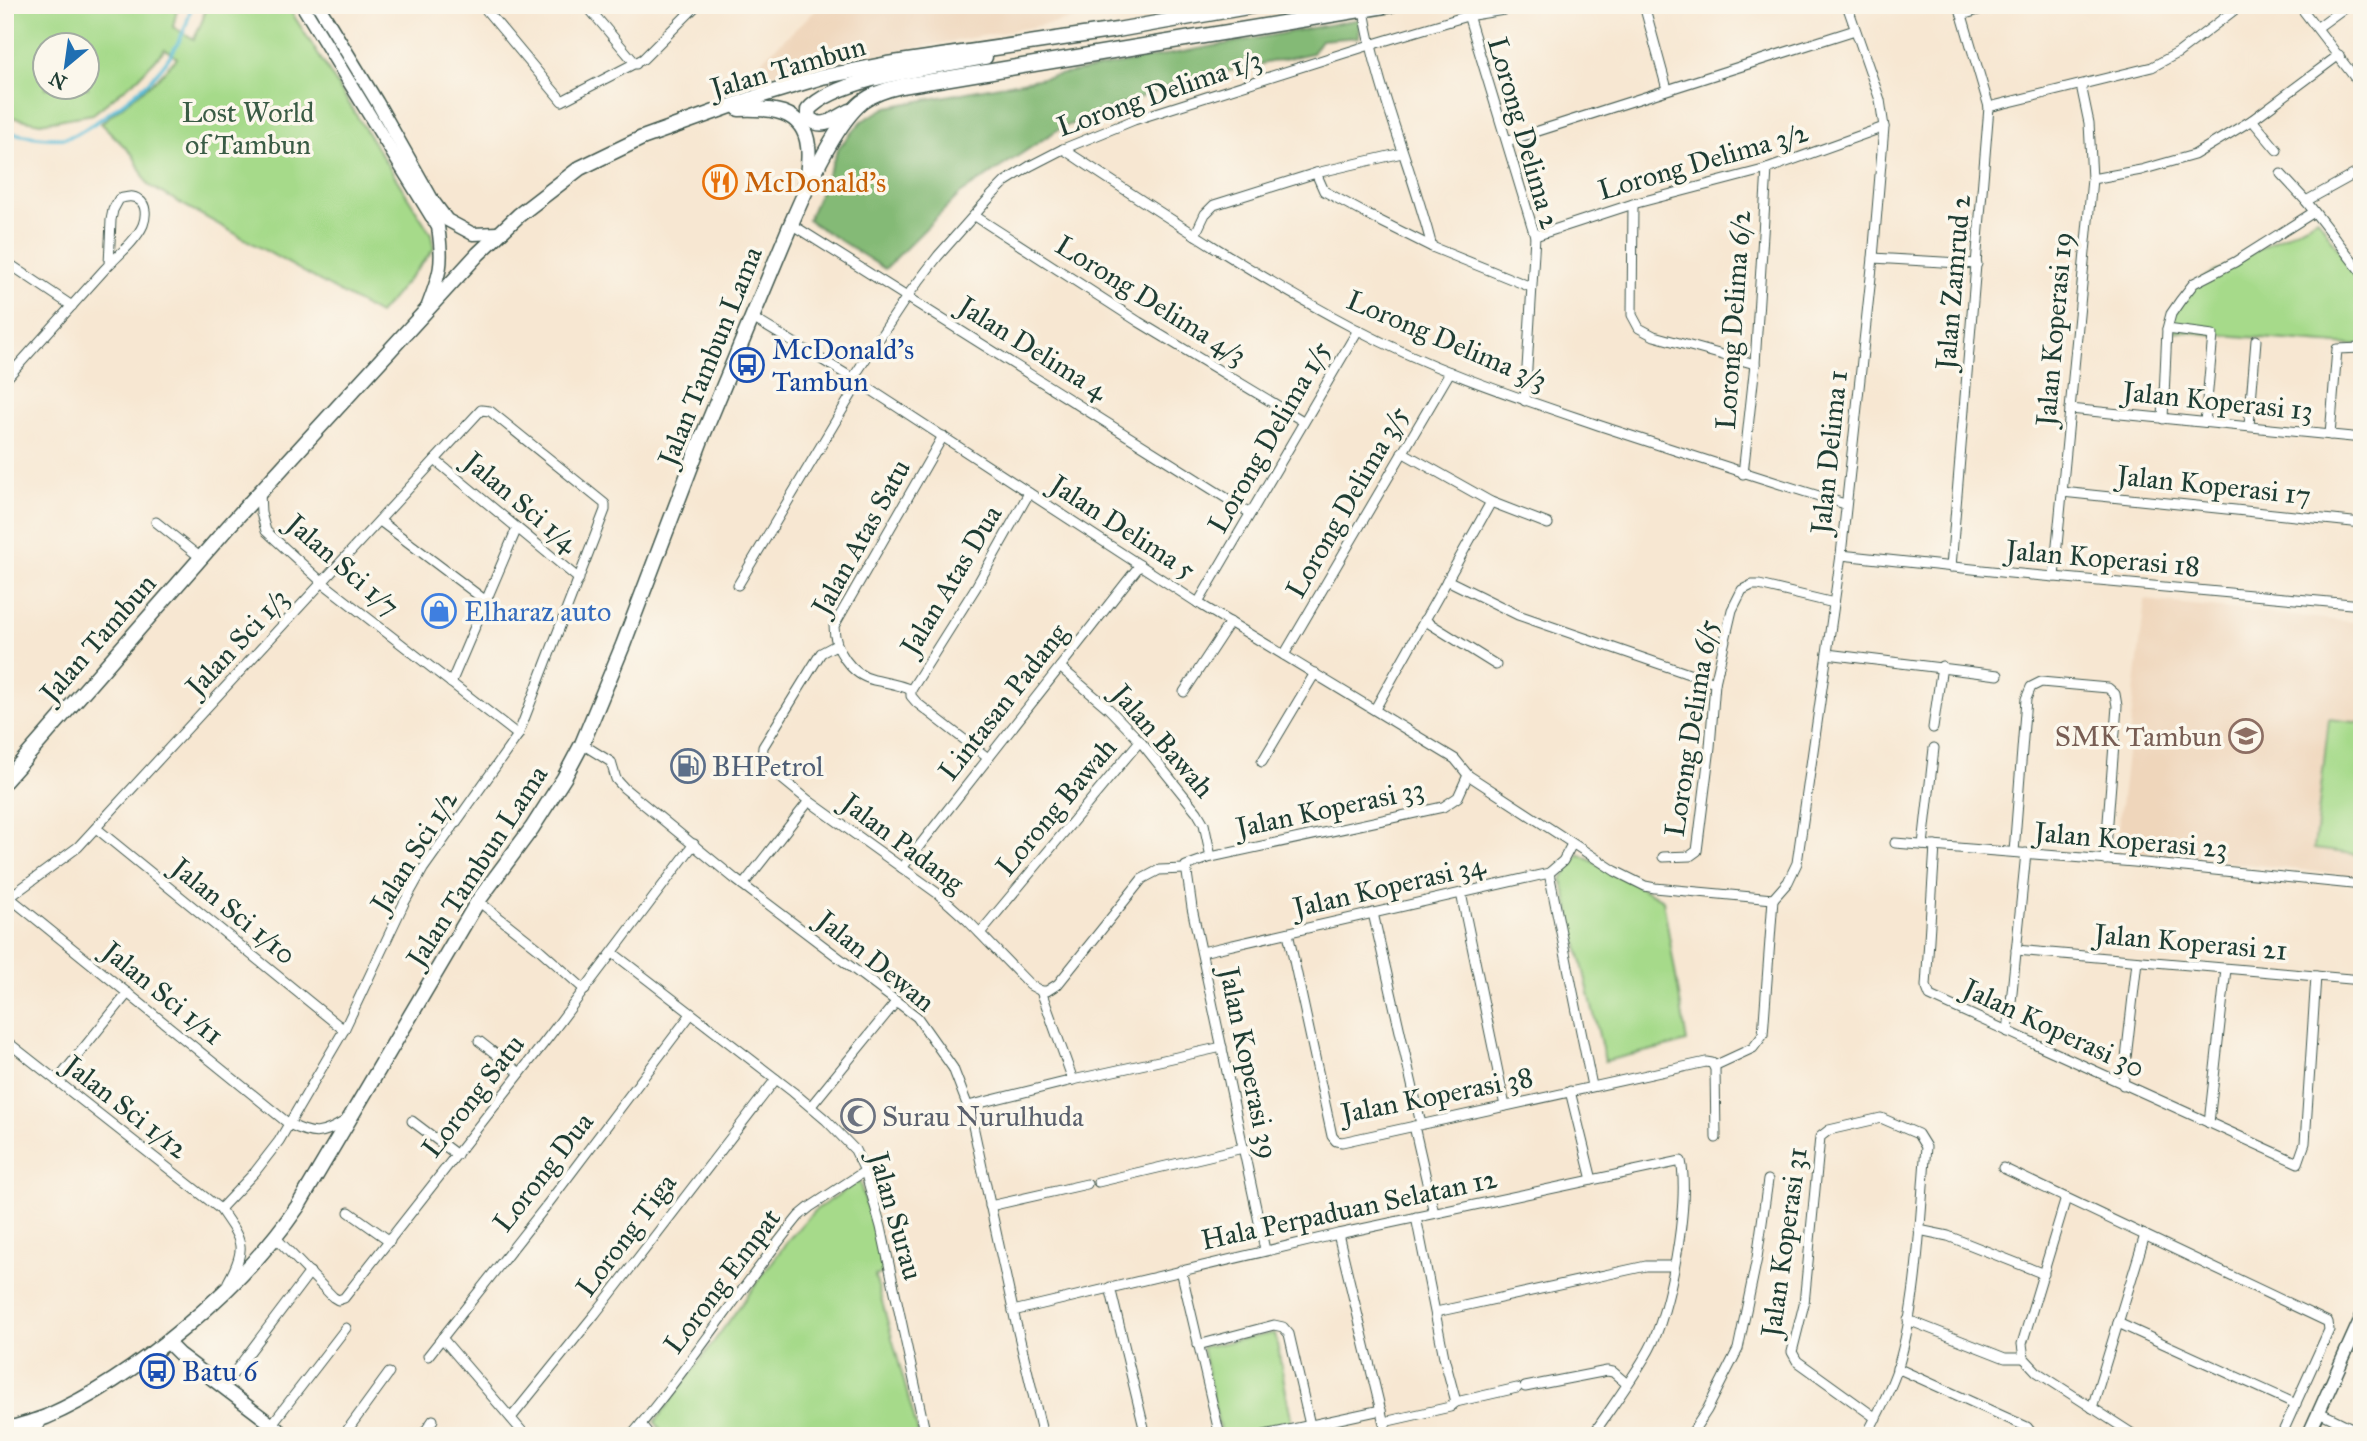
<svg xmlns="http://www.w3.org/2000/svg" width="2367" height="1441" font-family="'IM FELL Great Primer',serif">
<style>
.built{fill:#efd6bb}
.green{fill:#a6da8a;stroke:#628c5f;stroke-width:2;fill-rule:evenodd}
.forest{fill:#84ba76;stroke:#527c55;stroke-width:2}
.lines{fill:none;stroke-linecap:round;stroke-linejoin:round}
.stream{stroke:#5abdd8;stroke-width:3.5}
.street-casing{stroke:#3f564c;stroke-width:11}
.secondary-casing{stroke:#3f564c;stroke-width:15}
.primary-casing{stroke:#3f564c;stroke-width:17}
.street{stroke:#fff;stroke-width:9}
.secondary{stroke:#fff;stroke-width:12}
.primary{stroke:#fff;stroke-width:14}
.labels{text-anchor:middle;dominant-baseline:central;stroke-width:7;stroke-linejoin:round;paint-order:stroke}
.street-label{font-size:28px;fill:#1f3d34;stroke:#fbf7ec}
.park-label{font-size:28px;fill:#3a5c45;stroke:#fbf7ec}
.food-label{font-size:28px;fill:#c56008;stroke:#fbf7ec;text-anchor:start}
.transit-label{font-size:28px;fill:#164399;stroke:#fbf7ec;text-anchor:start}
.shop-label{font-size:28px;fill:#366cbe;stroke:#fbf7ec;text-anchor:start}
.education-label{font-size:28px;fill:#785e54;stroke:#fbf7ec;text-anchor:end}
.service-label{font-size:28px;fill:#4e5e75;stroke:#fbf7ec;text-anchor:start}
.worship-label{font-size:28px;fill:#5b616d;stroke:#fbf7ec;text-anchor:start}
</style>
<rect width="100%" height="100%" fill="#fbf7ec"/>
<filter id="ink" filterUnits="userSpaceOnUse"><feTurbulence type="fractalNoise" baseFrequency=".0143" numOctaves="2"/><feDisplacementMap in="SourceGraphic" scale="14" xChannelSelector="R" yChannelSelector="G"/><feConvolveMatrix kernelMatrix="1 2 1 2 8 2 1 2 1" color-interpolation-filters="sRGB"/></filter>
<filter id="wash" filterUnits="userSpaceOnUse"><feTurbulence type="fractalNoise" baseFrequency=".00686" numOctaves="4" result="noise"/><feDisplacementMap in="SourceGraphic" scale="28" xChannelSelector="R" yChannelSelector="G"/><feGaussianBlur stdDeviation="1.57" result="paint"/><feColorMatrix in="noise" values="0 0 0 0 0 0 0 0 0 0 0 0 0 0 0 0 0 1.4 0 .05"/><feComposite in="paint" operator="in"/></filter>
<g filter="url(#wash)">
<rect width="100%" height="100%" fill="#f7e7d2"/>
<g class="built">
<path d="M813,5H1152L740,80L816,10Z"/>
<path d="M2145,600L2362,623V877L2116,849Z"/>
</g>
<g class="green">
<path d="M5,5H178L173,27L194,39L203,19L205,5H287L431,234L434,249L379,314L148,185L133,155L101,123L158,78L177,58L165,49L139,77L93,114L40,123L5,116ZM46,46H88V88H46Z"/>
<path d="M2318,218L2362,285V346L2173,331L2170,320L2194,283Z"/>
<path d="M2329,719L2362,723V855L2314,849Z"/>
<path d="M1579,854L1663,900L1687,1042L1605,1061L1562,879Z"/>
<path d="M859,1181L888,1272L875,1276L919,1436H665L655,1422L789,1239L814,1211Z"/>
<path d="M1275,1333L1293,1429L1256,1436H1221L1202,1347Z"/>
</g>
<path class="forest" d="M1360,19L1359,37L1321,40L1312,53L1179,82L1059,129L960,194L885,269L808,220L839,147L862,121L887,107Z"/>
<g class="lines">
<path class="stream" d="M5,132C24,135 46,140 65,138C83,135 141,91 154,76C171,58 188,30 191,5"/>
</g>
</g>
<g filter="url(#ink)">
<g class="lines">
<g class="street-casing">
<g id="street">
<path d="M482,5L562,101L643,59L697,5"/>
<path d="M586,5L636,64"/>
<path d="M1465,5L1535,236L1525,401"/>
<path d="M1644,5L1667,89"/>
<path d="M2299,5L2362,87"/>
<path d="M1364,10C1377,91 1412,167 1432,247"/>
<path d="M1962,15L1995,5"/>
<path d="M2318,27L2348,5"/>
<path d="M1989,107L2152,67L2178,53L2241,5"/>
<path d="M2252,120L2277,150"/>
<path d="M1507,141L1855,30"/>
<path d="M1063,149C1159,212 1255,276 1356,329C1433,370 1516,397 1598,425C1680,452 1762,479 1845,504"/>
<path d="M1316,173L1324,191L1368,215L1432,247L1531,287"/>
<path d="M2281,174L2306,201L2362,273"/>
<path d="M2092,179L2141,170L2194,155L2252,120L2339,55"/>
<path d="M2306,201L2362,170"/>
<path d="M1633,204L1632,315L1639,328L1654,336L1755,364"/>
<path d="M975,216L1139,322L1303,421"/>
<path d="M791,224L1250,513"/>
<path d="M1195,235L1205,214L1214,205L1316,173L1402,153"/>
<path d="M1535,236L1633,204L1767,169L1884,127"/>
<path d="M1873,258L1977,264"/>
<path d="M5,261L72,306"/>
<path d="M751,317L859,382L1198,603L1455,759L1468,775L1615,871L1645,886L1655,888L1773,899"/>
<path d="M2167,329L2213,335L2205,422"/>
<path d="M853,378L908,295L938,256L992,195L1006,181L1030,166L1063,149L1134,120L1370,45L1467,16L1535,5"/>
<path d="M5,380C38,343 71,307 104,270C116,257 136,241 143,225C146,217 147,205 139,200C133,195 126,197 119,199L113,210L111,220L109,265"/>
<path d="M2070,409L2362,438"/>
<path d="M2163,419L2167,329L2171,314L2180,301L2194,283L2235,262L2314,212"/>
<path d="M2249,426L2256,340"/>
<path d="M2330,435L2337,349L2362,348"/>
<path d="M1402,452L1491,502L1548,524"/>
<path d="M435,460L579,579"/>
<path d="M1743,474L1755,364L1767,169"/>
<path d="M2062,492L2362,523"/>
<path d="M260,493L261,513L266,531L323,583L518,735"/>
<path d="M380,521L486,601"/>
<path d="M156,522L201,558"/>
<path d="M1841,555L2010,573L2362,605"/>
<path d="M1951,567L1989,107L1959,5"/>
<path d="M2054,577L2092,179L2089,123L2081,85"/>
<path d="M1447,580L1518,615L1715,683"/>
<path d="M738,585L859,382"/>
<path d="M1198,603L1358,330"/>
<path d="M1424,620L1496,665"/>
<path d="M836,645L821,653L763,747L762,759L770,769L809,801L937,893L968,921L1030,985L1041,991"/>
<path d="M1827,654L1998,675"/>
<path d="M1284,655L1450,372"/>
<path d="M1060,667L1108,708L1140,741L1197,812L1204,824L1211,857"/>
<path d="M451,683L517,528"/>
<path d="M911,690C899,684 888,683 874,680C851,675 834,649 834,626L943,436"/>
<path d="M1184,692L1230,622"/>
<path d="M1375,709L1491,502"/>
<path d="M1933,728L1942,666"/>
<path d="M582,744L611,762L616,779L624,788L735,879L917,1017L953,1068L970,1112L1015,1319L1043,1436"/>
<path d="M988,758L917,703L911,696V690L976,587L1029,493"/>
<path d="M1262,762L1315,673"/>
<path d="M96,828L344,1030"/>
<path d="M1895,843L2134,862L2362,885"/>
<path d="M1923,845L1934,748"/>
<path d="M1935,846L1926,986L1930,996L2298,1163L2305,1143L2316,976"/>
<path d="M2014,852L2026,699L2031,687L2041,682L2108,688L2115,694L2117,706L2105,860"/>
<path d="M1663,857L1690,856L1697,851L1710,747L1715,683L1732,610L1742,590L1752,585H1759L1834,603"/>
<path d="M902,868L1140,565"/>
<path d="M1549,873L1592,1086"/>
<path d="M743,885L809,801"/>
<path d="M1461,893L1505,1106"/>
<path d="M9,897L289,1124C313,1136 321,1136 345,1121"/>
<path d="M7,899L78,847L481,410L490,411L605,504V510L518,735L423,869L404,903L344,1030L279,1141L255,1172L220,1209"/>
<path d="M1773,899L1788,882L1797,863L1841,555L1873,258L1884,127L1880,100L1847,5"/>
<path d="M478,901L539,949L585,990"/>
<path d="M1373,913L1421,1124"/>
<path d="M980,933L1140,741"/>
<path d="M1288,933L1332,1136L1336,1141L1342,1142L1706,1062L1712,1063L1715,1069L1716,1138"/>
<path d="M2016,950L2362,980"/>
<path d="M1202,952L1549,873L1563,861L1572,844"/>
<path d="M613,953L793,1092L826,1120L855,1150L865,1171L881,1227L926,1436"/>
<path d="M1041,991L1073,1080L1222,1047"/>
<path d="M1041,991H1047L1058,984L1142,879L1159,870L1185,869"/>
<path d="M2008,1032L2026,853"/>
<path d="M5,1040L220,1209C242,1241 248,1246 228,1282"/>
<path d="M479,1041L520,1073"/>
<path d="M1714,1066L1753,1048L1763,1035L1773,899"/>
<path d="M57,1081L128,993"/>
<path d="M2123,1085L2137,961"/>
<path d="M1570,1091L1592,1180"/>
<path d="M811,1106L896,1002"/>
<path d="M968,1106L1073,1080"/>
<path d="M412,1121L457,1155"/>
<path d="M2209,1123L2226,969"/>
<path d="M1414,1126L1434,1213"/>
<path d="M2003,1168L2328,1322L2329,1330L2281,1436"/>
<path d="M1098,1182L1243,1148"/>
<path d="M2066,1198L2022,1344L2024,1358L2037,1372L2136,1436"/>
<path d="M990,1206L1087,1184"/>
<path d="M349,1212L390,1241"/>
<path d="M1416,1217L1444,1357L1456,1402L1517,1388"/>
<path d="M1919,1230L1948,1236L2044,1274"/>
<path d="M1338,1234L1387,1436"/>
<path d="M275,1237L333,1297L338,1300L344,1298L547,1039L694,844"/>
<path d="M1265,1250L1192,908L1186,866L1211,857L1443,807L1458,797L1468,775"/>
<path d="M1181,1270L1220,1436"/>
<path d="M1110,1287L1146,1436"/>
<path d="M1013,1311L1338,1234L1681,1161C1690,1203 1670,1313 1649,1350C1632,1380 1611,1408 1592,1436"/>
<path d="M1436,1312L1646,1266H1673"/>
<path d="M1908,1320L2005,1358H2024"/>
<path d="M2118,1323L2296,1404"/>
<path d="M442,1338L526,1436"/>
<path d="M1198,1345L1274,1325L1283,1327L1289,1334L1310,1425"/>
<path d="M428,1356L550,1201L691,1014"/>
<path d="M1897,1368L2027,1427L2031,1432V1436"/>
<path d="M224,1386L310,1272"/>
<path d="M1525,1387L1607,1371L1613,1372L1627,1384"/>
<path d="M2092,1408L2145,1235"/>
<path d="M2319,1412L2362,1433"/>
<path d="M511,1418L595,1314L776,1079"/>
<path d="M1384,1422L1450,1407L1456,1402"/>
<path d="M272,1424L346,1328"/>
<path d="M641,1424L650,1436"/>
<path d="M34,1436L43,1419"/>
<path d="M270,1436L276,1427"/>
<path d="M343,1436L389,1373"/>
<path d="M422,1436L433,1420"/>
<path d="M631,1436C691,1366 740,1288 799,1216L810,1207L865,1171"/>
<path d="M1260,1436L1381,1410"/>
<path d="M1690,1436L1707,1410L1738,1349L1757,1258L1768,1180"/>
<path d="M1866,1436C1878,1414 1890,1391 1898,1367C1918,1300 1920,1217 1926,1147L1918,1134L1881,1118L1829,1130L1820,1137L1804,1304L1792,1352L1797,1361L1876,1418"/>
</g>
</g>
<g class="secondary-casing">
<g id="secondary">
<path d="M302,5L438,227C444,264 440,274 427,308"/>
<path d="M318,5L377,102L433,201L447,220L473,234L498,233"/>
<path d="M166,1341L179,1354L287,1436"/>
<path d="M2308,1436L2362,1316"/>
</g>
</g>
<g class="primary-casing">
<g id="primary">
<path d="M739,109C768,108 804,108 808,146C810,158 807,172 806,184"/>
<path d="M850,111C836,118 824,130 809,119L808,110C837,77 940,66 985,57"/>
<path d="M5,781L228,527L478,254L519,215L580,168L642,138L756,97L822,77L887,64L1117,30L1259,5"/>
<path d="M5,894L9,897"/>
<path d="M5,1430C19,1426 33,1422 46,1417C135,1378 244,1286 298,1206L478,901L532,828L564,778L582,744L623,645L701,440L791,224C805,191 835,124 862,102C874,93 888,89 902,86L1391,5"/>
</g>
</g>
<use href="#street" class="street"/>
<use href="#secondary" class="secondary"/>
<use href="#primary" class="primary"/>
</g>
</g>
<defs>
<g id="restaurant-ring" transform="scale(1.75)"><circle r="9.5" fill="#fbf7ec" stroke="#e8710a" stroke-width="1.5"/><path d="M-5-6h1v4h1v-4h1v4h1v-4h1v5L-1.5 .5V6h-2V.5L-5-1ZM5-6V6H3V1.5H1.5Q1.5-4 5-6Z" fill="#e8710a"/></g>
<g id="bus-ring" transform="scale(1.75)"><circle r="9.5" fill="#fbf7ec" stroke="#1a4fb4" stroke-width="1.5"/><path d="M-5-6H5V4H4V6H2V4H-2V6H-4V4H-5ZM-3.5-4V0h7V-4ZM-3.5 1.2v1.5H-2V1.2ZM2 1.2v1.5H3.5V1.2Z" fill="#1a4fb4"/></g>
<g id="shop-ring" transform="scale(1.75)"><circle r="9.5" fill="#fbf7ec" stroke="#3f7fe0" stroke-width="1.5"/><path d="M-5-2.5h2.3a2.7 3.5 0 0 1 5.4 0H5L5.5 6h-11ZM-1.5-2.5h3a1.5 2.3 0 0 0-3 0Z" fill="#3f7fe0"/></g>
<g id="school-ring" transform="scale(1.75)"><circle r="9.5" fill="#fbf7ec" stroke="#8d6e63" stroke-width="1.5"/><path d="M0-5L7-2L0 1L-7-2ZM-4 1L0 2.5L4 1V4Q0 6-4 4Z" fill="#8d6e63"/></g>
<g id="fuel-ring" transform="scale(1.75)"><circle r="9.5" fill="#fbf7ec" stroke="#5c6f8a" stroke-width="1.5"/><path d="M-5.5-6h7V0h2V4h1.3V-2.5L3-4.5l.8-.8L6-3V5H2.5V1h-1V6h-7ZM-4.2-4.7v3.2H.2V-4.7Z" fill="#5c6f8a"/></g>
<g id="mosque-ring" transform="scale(1.75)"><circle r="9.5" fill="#fbf7ec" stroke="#6b7280" stroke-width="1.5"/><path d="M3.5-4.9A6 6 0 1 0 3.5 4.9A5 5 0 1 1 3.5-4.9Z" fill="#6b7280"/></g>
</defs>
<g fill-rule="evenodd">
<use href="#restaurant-ring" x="720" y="182"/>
<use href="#bus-ring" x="747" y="365"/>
<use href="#shop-ring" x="439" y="611"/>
<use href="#school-ring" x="2246" y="736"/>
<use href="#fuel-ring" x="688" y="766"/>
<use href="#mosque-ring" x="858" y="1116"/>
<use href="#bus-ring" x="157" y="1371"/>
</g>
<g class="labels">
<g class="street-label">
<text transform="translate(788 67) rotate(-16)">Jalan Tambun</text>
<text transform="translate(1159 93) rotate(-19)">Lorong Delima 1/3</text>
<text transform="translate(1524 133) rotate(74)">Lorong Delima 2</text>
<text transform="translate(1703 161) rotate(-16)">Lorong Delima 3/2</text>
<text transform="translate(1953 282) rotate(-85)">Jalan Zamrud 2</text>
<text transform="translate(1151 300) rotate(32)">Lorong Delima 4/3</text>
<text transform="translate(1733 320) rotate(-86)">Lorong Delima 6/2</text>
<text transform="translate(2054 329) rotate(-85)">Jalan Koperasi 19</text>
<text transform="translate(1447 340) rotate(23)">Lorong Delima 3/3</text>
<text transform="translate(1033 348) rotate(32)">Jalan Delima 4</text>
<text transform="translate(710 356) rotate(-68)">Jalan Tambun Lama</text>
<text transform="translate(2218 401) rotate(6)">Jalan Koperasi 13</text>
<text transform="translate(1269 437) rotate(-60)">Lorong Delima 1/5</text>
<text transform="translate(1829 452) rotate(-84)">Jalan Delima 1</text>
<text transform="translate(2214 485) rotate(6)">Jalan Koperasi 17</text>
<text transform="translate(521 502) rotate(40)">Jalan Sci 1/4</text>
<text transform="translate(1347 502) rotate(-60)">Lorong Delima 3/5</text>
<text transform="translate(1123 527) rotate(33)">Jalan Delima 5</text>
<text transform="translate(861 537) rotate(-61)">Jalan Atas Satu</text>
<text transform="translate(2103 558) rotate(5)">Jalan Koperasi 18</text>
<text transform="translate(343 565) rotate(41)">Jalan Sci 1/7</text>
<text transform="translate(951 580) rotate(-59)">Jalan Atas Dua</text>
<text transform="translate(98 638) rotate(-49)">Jalan Tambun</text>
<text transform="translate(237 642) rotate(-47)">Jalan Sci 1/3</text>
<text transform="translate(1003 702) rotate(-52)">Lintasan Padang</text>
<text transform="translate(1691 728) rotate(-81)">Lorong Delima 6/5</text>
<text transform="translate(1163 741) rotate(49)">Jalan Bawah</text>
<text transform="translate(1056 807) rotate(-50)">Lorong Bawah</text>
<text transform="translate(1330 808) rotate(-12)">Jalan Koperasi 33</text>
<text transform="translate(2131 840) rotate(5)">Jalan Koperasi 23</text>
<text transform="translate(903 843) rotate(37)">Jalan Padang</text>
<text transform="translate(414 851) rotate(-58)">Jalan Sci 1/2</text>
<text transform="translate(477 866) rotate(-57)">Jalan Tambun Lama</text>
<text transform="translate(1389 886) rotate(-13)">Jalan Koperasi 34</text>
<text transform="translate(234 911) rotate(39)">Jalan Sci 1/10</text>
<text transform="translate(2191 942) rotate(5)">Jalan Koperasi 21</text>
<text transform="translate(876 961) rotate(39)">Jalan Dewan</text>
<text transform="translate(163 993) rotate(39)">Jalan Sci 1/11</text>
<text transform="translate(2054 1028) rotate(25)">Jalan Koperasi 30</text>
<text transform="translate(1249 1063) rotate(78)">Jalan Koperasi 39</text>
<text transform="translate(1437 1095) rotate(-11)">Jalan Koperasi 38</text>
<text transform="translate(473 1096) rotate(-52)">Lorong Satu</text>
<text transform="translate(126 1107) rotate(38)">Jalan Sci 1/12</text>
<text transform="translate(543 1172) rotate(-52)">Lorong Dua</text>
<text transform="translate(1349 1209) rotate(-12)">Hala Perpaduan Selatan 12</text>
<text transform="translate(896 1216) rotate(74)">Jalan Surau</text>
<text transform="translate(626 1235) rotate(-53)">Lorong Tiga</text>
<text transform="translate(1784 1242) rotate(-82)">Jalan Koperasi 31</text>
<text transform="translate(722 1281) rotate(-53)">Lorong Empat</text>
</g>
<g class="park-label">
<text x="248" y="112">Lost World<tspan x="248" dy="32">of Tambun</tspan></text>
</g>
<g class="food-label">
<text x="744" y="182">McDonald's</text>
</g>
<g class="transit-label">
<text x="772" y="349">McDonald's<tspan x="772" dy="32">Tambun</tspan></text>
<text x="182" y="1371">Batu 6</text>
</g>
<g class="shop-label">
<text x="464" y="611">Elharaz auto</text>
</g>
<g class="education-label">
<text x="2222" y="736">SMK Tambun</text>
</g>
<g class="service-label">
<text x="712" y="766">BHPetrol</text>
</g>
<g class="worship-label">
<text x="882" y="1116">Surau Nurulhuda</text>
</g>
</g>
<rect width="2367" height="1441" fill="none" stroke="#fbf7ec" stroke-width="28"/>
<g transform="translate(66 66) rotate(209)"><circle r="33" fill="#fbf7ec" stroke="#a3ada2" stroke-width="2"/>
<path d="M0-5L12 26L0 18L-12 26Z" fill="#1f6fb2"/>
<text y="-10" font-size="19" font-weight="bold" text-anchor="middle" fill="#1f3d34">N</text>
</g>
</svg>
